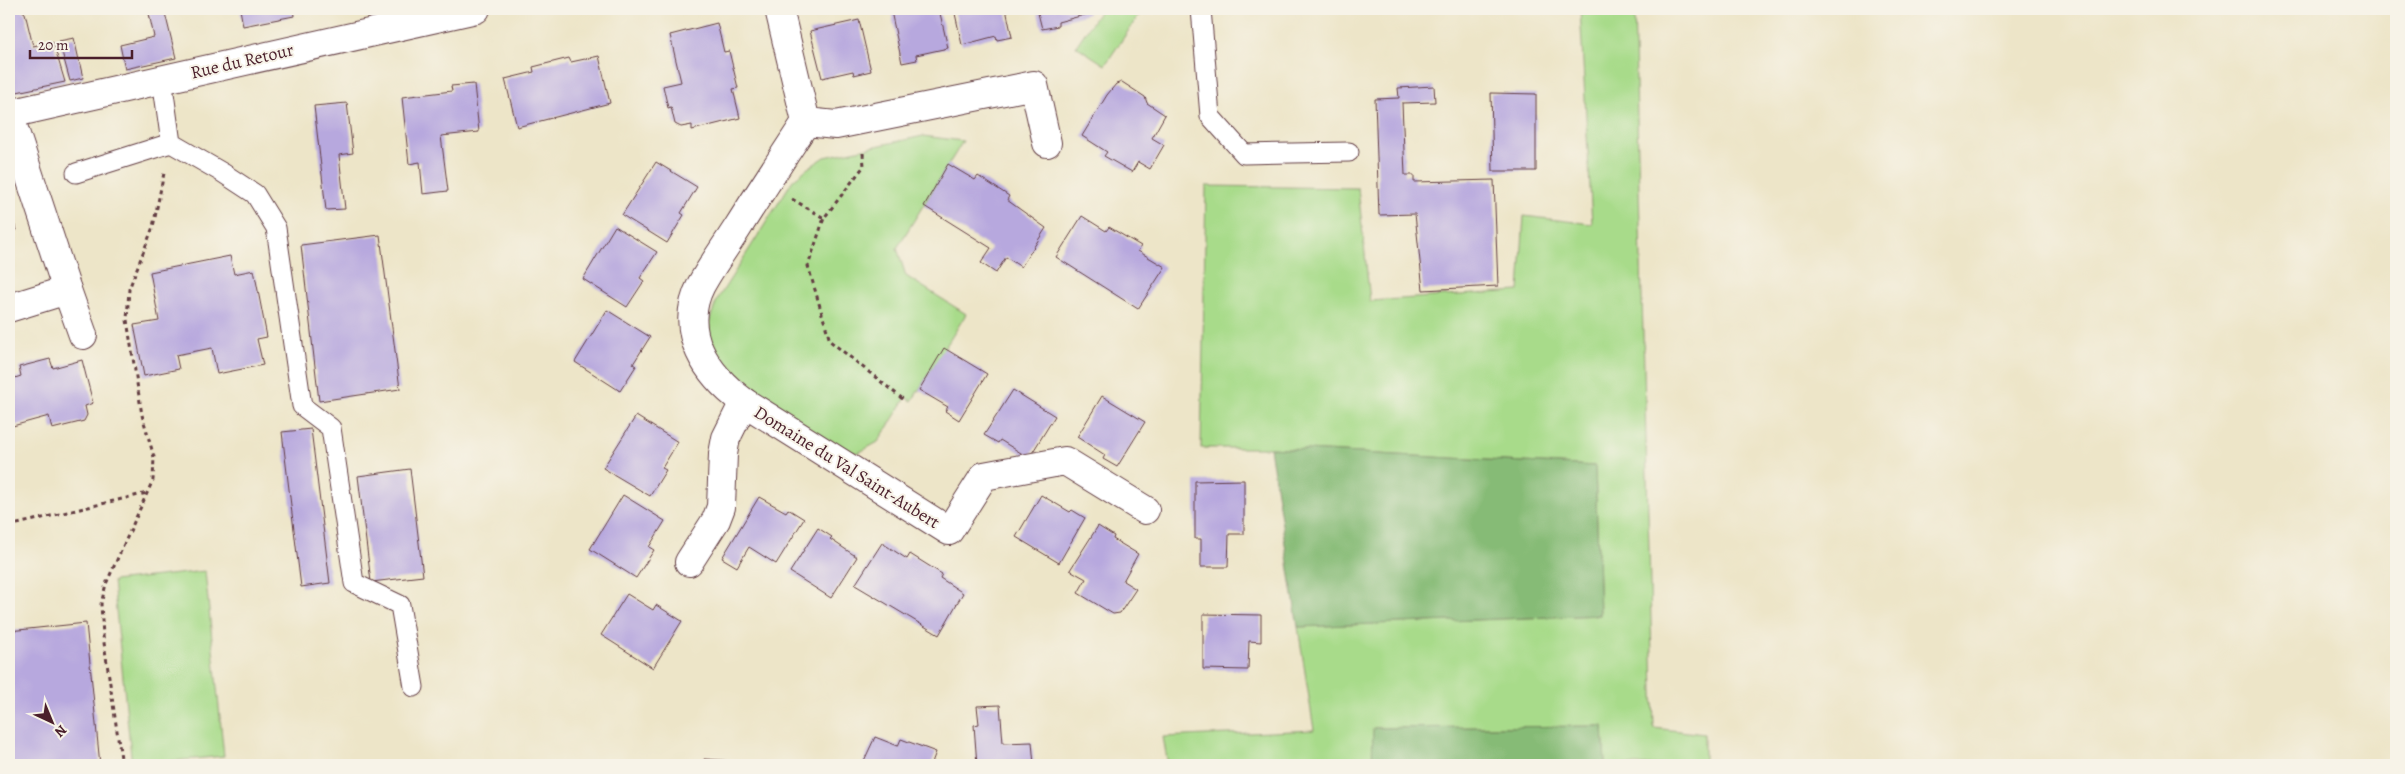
<svg xmlns="http://www.w3.org/2000/svg" width="2405" height="774" font-family="Alegreya,serif">
<style>
.green{fill:#a8db8a;stroke:#797d5a}
.forest{fill:#86bb76;stroke:#686d50}
.building{fill:#b7a8de}
.lines{fill:none;stroke-linecap:round;stroke-linejoin:round}
.lane-casing{stroke:#623d43;stroke-width:21}
.street-casing{stroke:#623d43;stroke-width:30}
.path{stroke:#623d43;stroke-width:3;stroke-dasharray:4 4;stroke-linecap:butt}
.lane{stroke:#fff;stroke-width:19}
.street{stroke:#fff;stroke-width:28}
.labels{text-anchor:middle;dominant-baseline:central;stroke-width:4;stroke-linejoin:round;paint-order:stroke}
.street-label{font-size:18px;fill:#4a1f2b;stroke:#f7f3e8}
</style>
<rect width="100%" height="100%" fill="#f7f3e8"/>
<filter id="ink" filterUnits="userSpaceOnUse"><feTurbulence type="fractalNoise" baseFrequency=".02" numOctaves="2"/><feDisplacementMap in="SourceGraphic" scale="10" xChannelSelector="R" yChannelSelector="G"/><feConvolveMatrix kernelMatrix="1 2 1 2 8 2 1 2 1" color-interpolation-filters="sRGB"/></filter>
<filter id="wash" filterUnits="userSpaceOnUse"><feTurbulence type="fractalNoise" baseFrequency=".0096" numOctaves="4" result="noise"/><feDisplacementMap in="SourceGraphic" scale="20" xChannelSelector="R" yChannelSelector="G"/><feGaussianBlur stdDeviation="1.12" result="paint"/><feColorMatrix in="noise" values="0 0 0 0 0 0 0 0 0 0 0 0 0 0 0 0 0 1.4 0 .05"/><feComposite in="paint" operator="in"/></filter>
<g filter="url(#wash)">
<rect width="100%" height="100%" fill="#ede5c8"/>
<g class="green">
<path d="M1101,9H1143L1105,65L1076,46Z"/>
<path d="M1580,9H1634L1654,728L1704,734V765H1605L1603,726L1374,728L1372,765H1168L1163,737L1314,730L1298,627L1600,615L1595,466L1270,448H1201L1206,186L1358,188L1370,301L1519,291L1524,216L1592,224Z"/>
<path d="M923,136L963,141L897,248L906,276L966,314L912,401L906,398L878,442L858,453L840,450L729,380L709,341L710,319L717,300L793,180L808,168L825,157Z"/>
<path d="M205,571L224,756L132,765L113,581Z"/>
</g>
<g class="forest">
<path d="M1270,448L1595,466L1600,615L1298,627Z"/>
<path d="M1603,726L1605,765H1372L1373,728Z"/>
</g>
<g id="blocks">
<g class="building">
<path d="M9,9H20L25,13L33,46L53,42L65,82L12,93L9,80Z"/>
<path d="M148,9H164L176,58L125,69L120,45L154,37Z"/>
<path d="M240,9H293L294,16L243,26Z"/>
<path d="M902,9H939L948,48L916,55L917,60L902,63L891,11Z"/>
<path d="M954,9H1006L1012,37L997,40L996,36L962,45Z"/>
<path d="M1037,9H1087L1088,14L1058,22V26L1042,29Z"/>
<path d="M859,20L871,71L854,75L853,71L822,78L810,31Z"/>
<path d="M717,23L724,52L729,51L738,88L733,89L740,118L692,130V125L681,127L675,124L671,107L668,108L663,86L681,82L670,35Z"/>
<path d="M74,38L83,78L70,81L59,41Z"/>
<path d="M599,56L610,103L517,127L505,79L534,72L533,67L569,58L571,62Z"/>
<path d="M1122,82L1145,97L1147,103L1165,115L1152,138L1164,145L1150,169L1138,162L1132,172L1104,156L1107,152L1082,136L1107,95L1116,84Z"/>
<path d="M474,84L479,132L441,136L448,191L423,194L420,162L409,164L402,97L452,91L451,86Z"/>
<path d="M1434,86L1435,102L1402,103L1405,175H1414V182L1494,180L1498,286L1423,290L1415,214L1379,215L1375,99L1399,98L1398,88Z"/>
<path d="M1491,93L1536,94V171H1493Z"/>
<path d="M347,103L353,153L339,155L345,209L326,210L314,106Z"/>
<path d="M656,162L697,187L681,213L684,215L667,243L622,215Z"/>
<path d="M948,164L975,180L978,176L1009,196L1007,200L1046,228L1021,267L1006,257L996,273L981,263L991,248L924,206Z"/>
<path d="M9,205L16,230L9,232Z"/>
<path d="M1082,216L1106,231L1109,227L1141,246L1138,251L1165,267L1138,309L1056,257Z"/>
<path d="M615,226L657,252L640,278L644,281L627,307L583,279Z"/>
<path d="M380,235L400,389L319,401L301,245Z"/>
<path d="M230,256L234,274L254,270L267,337L257,339L263,365L217,374L212,348L176,355L179,369L144,376L134,325L159,321L150,272Z"/>
<path d="M607,310L650,337L633,364L636,366L620,391L575,362Z"/>
<path d="M944,348L987,374L959,420L945,411L948,407L919,390Z"/>
<path d="M50,359L53,368L82,360L93,403L85,406L87,415L84,421L52,429L49,416L9,427V380L21,376L19,367Z"/>
<path d="M1013,390L1055,416L1029,458L1000,440L998,443L984,435Z"/>
<path d="M1102,396L1145,422L1117,467L1103,459L1105,455L1077,437Z"/>
<path d="M636,416L678,442L662,468L666,470L650,496L603,468Z"/>
<path d="M311,429L330,583L301,587L282,432Z"/>
<path d="M410,469L423,576L371,582L358,476Z"/>
<path d="M1244,480V534H1229L1228,567H1201V539H1195V481Z"/>
<path d="M623,495L665,521L649,547L654,550L636,578L590,549Z"/>
<path d="M1041,495L1070,512L1072,510L1085,518L1059,563L1016,537Z"/>
<path d="M759,497L786,512L788,509L804,519L776,564L749,547L737,567L722,558Z"/>
<path d="M1098,526L1114,536L1113,539L1138,554L1123,581L1136,589L1120,613L1113,614L1078,593L1086,579L1070,570Z"/>
<path d="M818,528L832,537L830,539L857,557L831,598L790,572Z"/>
<path d="M882,543L907,559L910,554L942,574L940,578L963,593L939,635L855,585Z"/>
<path d="M627,594L653,610L656,605L682,621L653,668L601,635Z"/>
<path d="M1203,614L1261,615V642L1249,641L1248,670L1203,669Z"/>
<path d="M86,623L100,765H9V631Z"/>
<path d="M1000,705L1003,743L1032,742L1034,765H977L974,725L979,724L977,706Z"/>
<path d="M875,737L898,746L901,739L936,752L931,765H862Z"/>
<path d="M704,759L764,763L763,765H703Z"/>
</g>
</g>
</g>
<g filter="url(#ink)">
<use href="#blocks" fill-opacity="0" stroke="#623d43" stroke-width="1"/>
<g class="lines">
<g class="lane-casing">
<g id="lane">
<path d="M1201,9L1210,116L1244,154L1349,152"/>
<path d="M162,79L171,143L223,173L255,194L276,228L302,406L331,428L354,583L400,605L414,687"/>
<path d="M76,173L171,143"/>
</g>
</g>
<g class="street-casing">
<g id="street">
<path d="M779,9L806,122L836,125L1034,85L1047,143"/>
<path d="M9,114L476,9"/>
<path d="M9,114L67,290"/>
<path d="M806,122C783,157 760,192 738,227C726,246 712,265 701,285C677,332 707,375 744,402L949,531L984,476L1065,461L1145,510"/>
<path d="M9,308L67,290L83,335"/>
<path d="M689,562L716,520L721,507L723,454L726,438L744,402"/>
</g>
</g>
<g class="path">
<path d="M863,153L864,166L824,218L808,266L830,341L904,400"/>
<path d="M792,199L824,218"/>
<path d="M9,526L147,493"/>
<path d="M122,765L103,636L101,604L106,584L153,480L154,457L142,415L127,320L129,289L153,227L164,173"/>
</g>
<use href="#lane" class="lane"/>
<use href="#street" class="street"/>
</g>
</g>
<g class="labels">
<g class="street-label">
<text transform="translate(242 61) rotate(-13)">Rue du Retour</text>
<text transform="translate(847 467) rotate(32)">Domaine du Val Saint-Aubert</text>
</g>
</g>
<rect width="2405" height="774" fill="none" stroke="#f7f3e8" stroke-width="30"/>
<g transform="translate(52 722) rotate(136)" stroke="#f7f3e8" stroke-width="4" paint-order="stroke">
<path d="M0-4L9 19L0 12L-9 19Z" fill="#4a1f2b"/>
<text y="-8" font-size="14" font-weight="bold" text-anchor="middle" fill="#4a1f2b">N</text>
</g>
<path d="M30 50v8h102v-8" fill="none" stroke="#4a1f2b" stroke-width="2.5"/>
<text x="38" y="50" font-size="15" fill="#4a1f2b" stroke="#f7f3e8" stroke-width="4" paint-order="stroke">20 m</text>
</svg>
